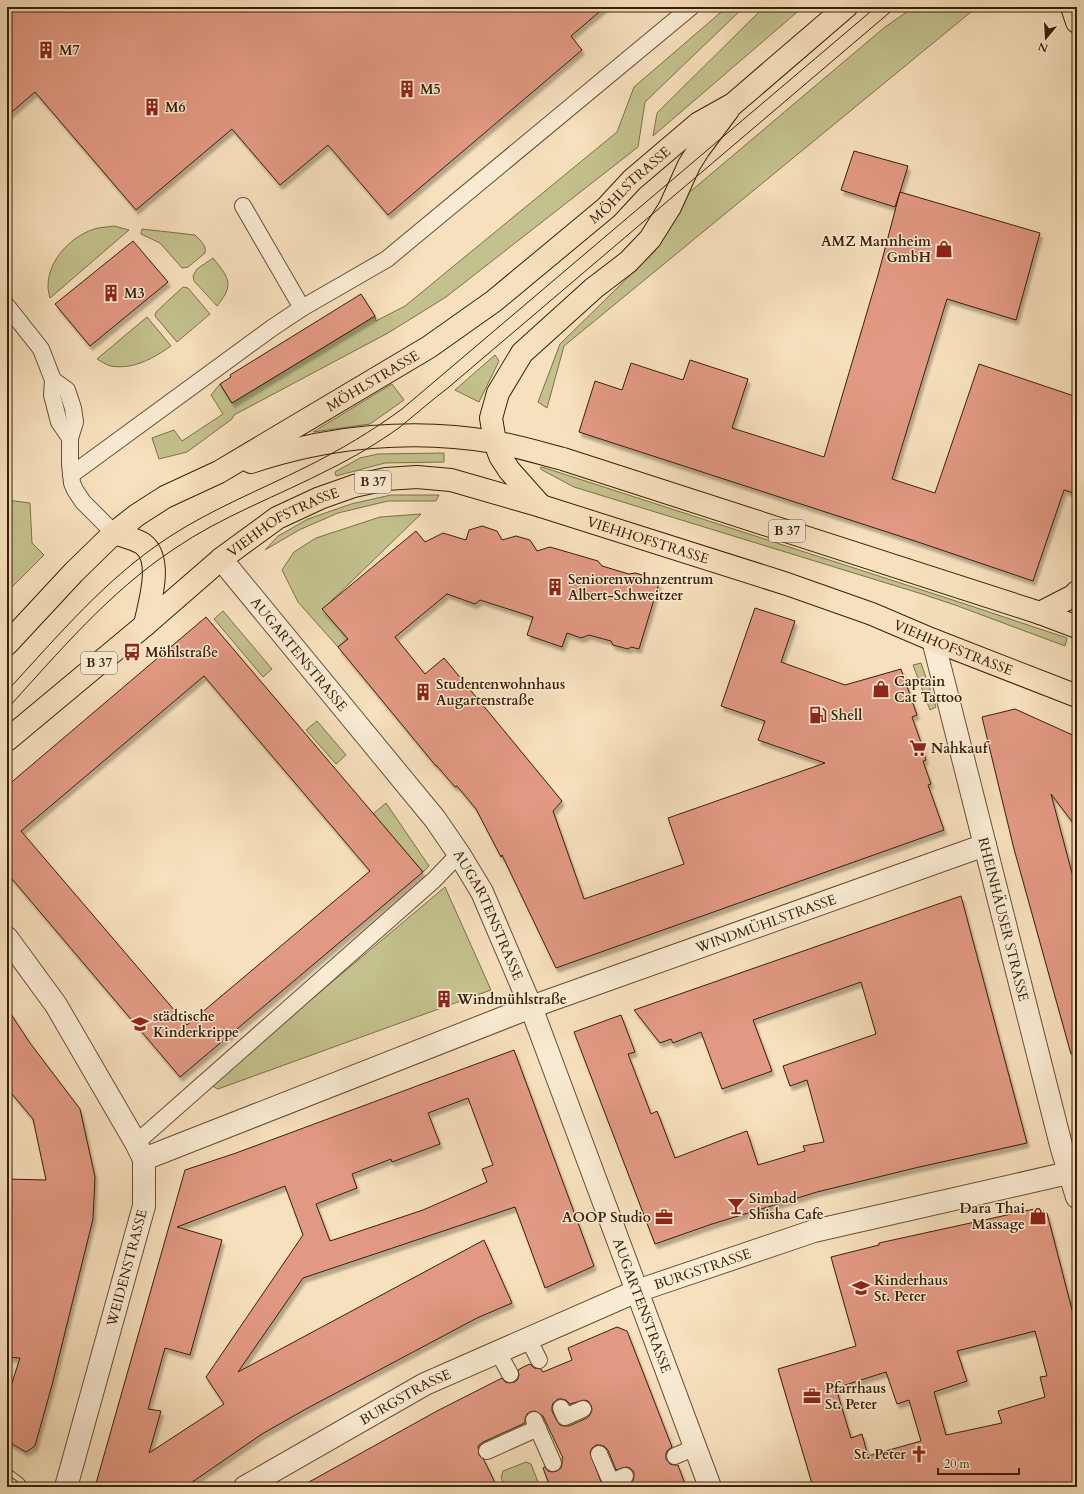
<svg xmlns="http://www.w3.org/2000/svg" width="1084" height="1494" font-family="Cardo,serif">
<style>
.green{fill:#c3c18d;stroke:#7e704a}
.building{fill:#e29983;stroke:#392007;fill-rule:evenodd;filter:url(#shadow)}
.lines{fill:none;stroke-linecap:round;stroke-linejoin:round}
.service-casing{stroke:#685034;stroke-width:18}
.minor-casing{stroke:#685034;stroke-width:24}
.tertiary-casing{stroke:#685034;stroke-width:24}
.primary-casing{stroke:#392007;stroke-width:24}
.service{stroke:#faebd4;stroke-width:16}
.minor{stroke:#faebd4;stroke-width:22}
.tertiary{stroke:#faebd4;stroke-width:22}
.primary{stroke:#f7e0bd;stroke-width:22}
.tram{stroke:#392007;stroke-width:1}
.labels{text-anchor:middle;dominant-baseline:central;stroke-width:3;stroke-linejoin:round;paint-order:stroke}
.shield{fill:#faebd4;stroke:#735d44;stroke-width:1}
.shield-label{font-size:13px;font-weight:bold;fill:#392007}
.poi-label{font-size:14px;font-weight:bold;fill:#392007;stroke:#faebd4;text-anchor:start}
.street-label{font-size:14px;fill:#392007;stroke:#faebd4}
</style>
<defs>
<filter id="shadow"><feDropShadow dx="2.5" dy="4.5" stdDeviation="1" flood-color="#0004"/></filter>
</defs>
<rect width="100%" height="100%" fill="#f7e0bd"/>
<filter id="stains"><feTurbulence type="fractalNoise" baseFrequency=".005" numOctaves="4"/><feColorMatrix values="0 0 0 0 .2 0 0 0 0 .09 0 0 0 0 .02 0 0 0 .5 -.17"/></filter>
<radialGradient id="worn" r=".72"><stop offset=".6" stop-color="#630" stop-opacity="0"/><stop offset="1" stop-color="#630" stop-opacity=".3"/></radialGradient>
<g class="green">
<path d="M727,7H744L645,102L638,147L446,297L388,333L234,415L232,419L187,452L159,459L152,438L174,430L182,441L223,414L211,395L220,384L232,403L375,316L376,321L405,306L617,132L634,87Z"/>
<path d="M764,7H803L653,136L657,113Z"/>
<path d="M914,7H977L564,346L547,408L538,402L560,344L654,252L685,196L885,27Z"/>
<path d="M114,226L129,230L50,298C49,294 48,290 48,286C48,259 73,234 98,228C103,227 109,227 114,226Z"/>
<path d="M142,229L195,235C200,240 207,246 205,253L188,267L182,268L160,243L141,234Z"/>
<path d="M213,258C229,278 235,284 217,306L194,281L193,276L197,269Z"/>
<path d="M183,287L188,288L210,314L177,342L155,316L156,312Z"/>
<path d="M147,317L171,346C154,358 133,370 111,366C106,365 101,361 97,359Z"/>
<path d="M495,355L499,361L479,402L455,390Z"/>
<path d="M392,384L404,400L370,424L313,432Z"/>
<path d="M444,453V462L385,463L336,476L335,472L360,458L378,454Z"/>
<path d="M542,467L956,601L1067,638L1065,646L955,605L922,594L574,487L542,470L540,468Z"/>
<path d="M391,495H439L436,501H388L338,513L299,530L265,550L278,536L308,519L351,504Z"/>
<path d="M7,500L30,503L32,543L44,555L7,592Z"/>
<path d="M421,514L323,609L348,638L338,647L298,602L282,570L294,552L316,538L380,517Z"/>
<path d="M223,611L272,669L263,677L214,619Z"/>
<path d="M921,663L936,707L930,710L913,665Z"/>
<path d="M317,721L346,755L336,764L306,730Z"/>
<path d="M386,803L429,866L423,872L373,814Z"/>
<path d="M445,887L491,990L218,1089L214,1087L213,1082Z"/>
<path d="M526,1462L531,1464L540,1487H505L501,1478L503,1471Z"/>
</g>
<g class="building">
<path d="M7,7H605L571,36L582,50L388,215L328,145L280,185L232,129L136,210L35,92L7,116Z"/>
<path d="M854,151L908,166L900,192L1040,233L1016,320L947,299L892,479L935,493L979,364L1077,397V494L1064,490L1033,581L918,542L579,432L595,381L622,390L631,363L683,380L690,360L748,379L732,428L824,457L878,275L900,192L895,207L841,190Z"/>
<path d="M133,241L168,282L90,346L55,304Z"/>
<path d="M361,294L375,316L232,403L220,384L231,377L230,375Z"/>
<path d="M482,526L497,531L502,540L516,536L530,540L537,551L550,547L598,561L602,566L629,574L635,573L650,577L652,581L659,583L639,649L631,647L628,649L613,645L611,641L589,635L581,638L567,633L562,647L527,635L533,617L480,600L475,604L447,594L395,637L425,674L444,658L562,801L553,811L584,899L684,864L668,818L825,763L758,740L765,721L721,706L755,608L795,621L781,662L845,685L901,669L917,715L912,717L924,751H923L926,760L923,761L931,784L928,785L944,830L556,968L502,855L501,857L476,809L457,786L455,787L437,766H436L338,647L348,639L322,609L416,531L425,542L443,533L466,540L469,530Z"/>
<path d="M206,617L423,872L180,1077L7,873V786ZM204,676L370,871L187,1025L21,831Z"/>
<path d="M1015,709L1077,737V828L1051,794L1077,892V1053L1071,1054L1014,849L982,717Z"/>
<path d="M961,896L1027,1143L915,1168L817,1192L712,1224L655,1244L574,1032L621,1015L635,1052L628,1054L651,1114L657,1111L675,1158L730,1137L747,1131L758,1165L805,1151L803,1146L824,1142L807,1080L790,1086L783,1066L876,1034L861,982L753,1020L772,1071L722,1089L701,1032L673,1043L671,1039L660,1043L634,1010Z"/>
<path d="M7,1008L30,1043L80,1109L95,1177L93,1219L52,1385L35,1446L26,1452L7,1441V1398L20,1358L7,1357V1179L46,1180L33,1119L7,1088Z"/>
<path d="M514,1050L594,1266L545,1288L515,1207L303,1278L238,1372L484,1240L512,1303L477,1318L304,1410L262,1434L185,1487H95L185,1170L236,1153ZM468,1098L493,1165L482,1169L487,1182L423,1210L330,1241L316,1204L357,1188L352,1174L391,1159L392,1162L440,1144L428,1113ZM285,1186L303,1235L206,1377L224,1404L149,1453L161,1411L148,1409L165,1348L190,1355L222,1240L177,1227Z"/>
<path d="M1039,1208L1047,1213L1077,1329V1487H813L778,1369L856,1346L831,1257L879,1245V1243ZM1035,1331L1047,1376L1040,1377L1045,1397L998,1411L1002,1423L946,1435L934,1392L967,1381L957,1351ZM886,1372L897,1404L909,1400L921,1441L868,1456L862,1434L851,1438L836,1388Z"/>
<path d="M617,1327L627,1331L672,1447L667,1451L666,1454V1459L670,1464L674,1465H678L686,1487H623L633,1481L634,1477V1472L630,1468L626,1467L616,1470L608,1450L604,1446L600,1445H596L592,1448L590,1453L603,1487H550L543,1468L545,1467L548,1471L552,1472L557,1471L561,1468L562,1464V1459L563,1458L543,1416L535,1411L530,1412L527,1414L525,1419V1423L483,1442L478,1446L479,1455L484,1460L497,1487H300L437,1411L502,1378L505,1382L509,1383L515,1382L518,1379L519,1375L518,1370L523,1367L530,1364L534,1368L541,1369L543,1372L572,1360L568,1348ZM558,1399H562L566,1400L570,1404L584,1400L588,1401L591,1405L592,1410L590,1415L587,1418L569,1426H564L560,1425L557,1421L552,1411V1407L553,1403Z"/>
</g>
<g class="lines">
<g class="service-casing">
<g id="service">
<path d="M243,206L302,308"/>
<path d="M7,306L41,349L53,380L52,395L59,422L70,438"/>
<path d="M53,380L67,390L73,408L75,422L70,438V464L72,483L75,490L83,502L114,533"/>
<path d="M71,475L272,328L302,308L387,259L691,7"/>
<path d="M136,1143L434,880L459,854"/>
<path d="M528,1338L539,1360"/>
<path d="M498,1352L510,1374"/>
<path d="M561,1408L565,1417L583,1409"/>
<path d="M534,1420L553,1463"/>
<path d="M487,1451L538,1428"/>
<path d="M599,1454L611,1482L625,1476"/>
<path d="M675,1456L696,1447"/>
</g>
</g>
<g class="minor-casing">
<g id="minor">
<path id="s1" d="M221,559L435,819L459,854L482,892L531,1007L710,1487"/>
<path id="s2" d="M933,640L1062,1149L1077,1197"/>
<path d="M7,938L56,1005L136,1143L144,1159V1206L66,1487"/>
<path id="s3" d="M144,1159L531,1007L985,845"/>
<path id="s4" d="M245,1487L425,1384L637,1291L814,1231L1077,1171"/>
</g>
</g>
<g class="tertiary-casing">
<path id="tertiary" d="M7,1481L15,1487"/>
</g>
<g class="primary-casing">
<g id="primary">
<path d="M1072,7L1077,22"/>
<path d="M251,462C328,436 414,428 494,442C517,446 540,453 563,459L1040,613L1077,627"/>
<path d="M541,506L509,470L500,456L495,442L491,418L498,393L522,353L594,288L628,262L650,239L670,207L689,165L699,149L728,110"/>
<path d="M114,533C123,536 136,539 143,544C164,560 149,604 145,625"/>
<path d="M1040,613L1073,596L1077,592"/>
<path id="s5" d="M7,644L74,572L114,533L137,515L165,497L219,472L429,347L494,301L606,208L632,180L699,123L733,104L846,7"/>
<path id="s6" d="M7,740L145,625L221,559L277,518L320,498L354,486L386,479L417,477L451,480L541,506L787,584L872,614L933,640L1077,696"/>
</g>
</g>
<use href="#service" class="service"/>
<use href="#minor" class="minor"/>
<use href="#tertiary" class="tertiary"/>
<use href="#primary" class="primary"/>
<g class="tram">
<path d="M7,691C58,636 106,578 169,537C212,509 260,490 306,467C340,450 372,431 402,409L876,7"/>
<path d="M7,709C59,652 109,592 174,549C222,516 278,496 330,469C354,457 378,443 400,427C416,414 432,400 449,387L896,7"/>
<path d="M7,1474L25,1487"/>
</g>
</g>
<defs>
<g id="building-bare" transform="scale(1.38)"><path d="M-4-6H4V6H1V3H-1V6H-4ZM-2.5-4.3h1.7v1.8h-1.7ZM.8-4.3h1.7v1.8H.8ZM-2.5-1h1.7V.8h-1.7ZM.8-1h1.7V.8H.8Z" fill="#8f2418" stroke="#faebd4" stroke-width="2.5" paint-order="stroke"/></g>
<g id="shop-bare" transform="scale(1.38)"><path d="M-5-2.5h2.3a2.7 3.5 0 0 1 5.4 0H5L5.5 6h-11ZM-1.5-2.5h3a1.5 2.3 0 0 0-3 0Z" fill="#8f2418" stroke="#faebd4" stroke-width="2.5" paint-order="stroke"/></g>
<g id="bus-bare" transform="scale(1.38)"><path d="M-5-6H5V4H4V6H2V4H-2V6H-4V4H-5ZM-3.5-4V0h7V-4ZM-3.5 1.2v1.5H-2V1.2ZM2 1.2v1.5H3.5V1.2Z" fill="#8f2418" stroke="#faebd4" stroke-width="2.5" paint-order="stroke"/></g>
<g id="fuel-bare" transform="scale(1.38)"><path d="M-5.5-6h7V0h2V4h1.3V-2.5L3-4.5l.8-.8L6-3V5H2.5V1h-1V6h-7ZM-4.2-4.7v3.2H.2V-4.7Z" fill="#8f2418" stroke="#faebd4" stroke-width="2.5" paint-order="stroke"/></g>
<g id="supermarket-bare" transform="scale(1.38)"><path d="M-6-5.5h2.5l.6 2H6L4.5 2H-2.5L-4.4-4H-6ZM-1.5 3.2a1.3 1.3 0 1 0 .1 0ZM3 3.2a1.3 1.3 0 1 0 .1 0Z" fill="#8f2418" stroke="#faebd4" stroke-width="2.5" paint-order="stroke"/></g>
<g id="school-bare" transform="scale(1.38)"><path d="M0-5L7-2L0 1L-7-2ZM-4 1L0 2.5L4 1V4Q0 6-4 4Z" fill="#8f2418" stroke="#faebd4" stroke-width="2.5" paint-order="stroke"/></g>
<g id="bar-bare" transform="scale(1.38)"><path d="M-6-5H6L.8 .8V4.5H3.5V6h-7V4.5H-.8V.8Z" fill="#8f2418" stroke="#faebd4" stroke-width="2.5" paint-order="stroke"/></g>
<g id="office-bare" transform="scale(1.38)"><path d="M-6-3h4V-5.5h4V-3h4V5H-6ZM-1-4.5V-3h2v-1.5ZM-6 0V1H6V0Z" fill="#8f2418" stroke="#faebd4" stroke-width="2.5" paint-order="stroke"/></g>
<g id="church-bare" transform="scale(1.38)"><path d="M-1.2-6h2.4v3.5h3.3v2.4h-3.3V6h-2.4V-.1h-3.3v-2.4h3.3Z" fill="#8f2418" stroke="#faebd4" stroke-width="2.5" paint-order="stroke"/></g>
</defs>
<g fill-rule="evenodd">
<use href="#building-bare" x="46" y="50"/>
<use href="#building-bare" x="407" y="89"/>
<use href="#building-bare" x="152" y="107"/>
<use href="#shop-bare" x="944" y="249"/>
<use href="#building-bare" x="111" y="293"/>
<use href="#building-bare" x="555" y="587"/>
<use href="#bus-bare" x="132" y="652"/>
<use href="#shop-bare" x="881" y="689"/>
<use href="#building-bare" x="423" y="692"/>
<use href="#fuel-bare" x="818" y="715"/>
<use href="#supermarket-bare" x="918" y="748"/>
<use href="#building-bare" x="444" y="999"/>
<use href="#school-bare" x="140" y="1024"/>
<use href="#bar-bare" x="736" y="1206"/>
<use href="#shop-bare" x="1038" y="1216"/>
<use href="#office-bare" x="664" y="1217"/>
<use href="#school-bare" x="861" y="1288"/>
<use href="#office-bare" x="812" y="1396"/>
<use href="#church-bare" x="919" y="1454"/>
</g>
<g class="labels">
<g class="shield">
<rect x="355" y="471" width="36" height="22" rx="3"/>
<rect x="769" y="520" width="36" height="22" rx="3"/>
<rect x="81" y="652" width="36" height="22" rx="3"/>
</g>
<g class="shield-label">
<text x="373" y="482">B 37</text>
<text x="787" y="531">B 37</text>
<text x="99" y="663">B 37</text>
</g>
<g class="poi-label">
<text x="59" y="50">M7</text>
<text x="420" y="89">M5</text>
<text x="165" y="107">M6</text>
<text x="931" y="241" text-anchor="end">AMZ Mannheim<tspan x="931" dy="16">GmbH</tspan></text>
<text x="124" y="293">M3</text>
<text x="568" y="579">Seniorenwohnzentrum<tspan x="568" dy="16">Albert-Schweitzer</tspan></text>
<text x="145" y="652">Möhlstraße</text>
<text x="894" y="681">Captain<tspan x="894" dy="16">Cat Tattoo</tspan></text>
<text x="436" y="684">Studentenwohnhaus<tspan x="436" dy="16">Augartenstraße</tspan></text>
<text x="831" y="715">Shell</text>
<text x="931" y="748">Nahkauf</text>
<text x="457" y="999">Windmühlstraße</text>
<text x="153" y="1016">städtische<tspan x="153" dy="16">Kinderkrippe</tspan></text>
<text x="749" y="1198">Simbad<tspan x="749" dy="16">Shisha Cafe</tspan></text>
<text x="1025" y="1208" text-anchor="end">Dara Thai<tspan x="1025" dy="16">Massage</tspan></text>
<text x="651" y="1217" text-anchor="end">AOOP Studio</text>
<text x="874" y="1280">Kinderhaus<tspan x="874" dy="16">St. Peter</tspan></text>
<text x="825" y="1388">Pfarrhaus<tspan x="825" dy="16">St. Peter</tspan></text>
<text x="906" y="1454" text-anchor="end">St. Peter</text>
</g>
<g class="street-label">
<text stroke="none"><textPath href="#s5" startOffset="779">MÖHLSTRASSE</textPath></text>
<text stroke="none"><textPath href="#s5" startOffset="455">MÖHLSTRASSE</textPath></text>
<text stroke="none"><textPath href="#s6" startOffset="353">VIEHHOFSTRASSE</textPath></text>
<text stroke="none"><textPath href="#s6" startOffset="737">VIEHHOFSTRASSE</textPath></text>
<text stroke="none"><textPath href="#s6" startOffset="1061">VIEHHOFSTRASSE</textPath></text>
<text stroke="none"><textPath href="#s1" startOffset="123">AUGARTENSTRASSE</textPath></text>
<text stroke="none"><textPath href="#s1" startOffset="447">AUGARTENSTRASSE</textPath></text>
<text stroke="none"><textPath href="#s2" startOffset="288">RHEINHÄUSER STRASSE</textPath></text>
<text stroke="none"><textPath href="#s3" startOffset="665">WINDMÜHLSTRASSE</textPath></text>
<text transform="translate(127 1268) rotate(-75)">WEIDENSTRASSE</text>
<text stroke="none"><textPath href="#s4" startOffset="508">BURGSTRASSE</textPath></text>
<text stroke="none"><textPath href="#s1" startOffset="867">AUGARTENSTRASSE</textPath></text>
<text stroke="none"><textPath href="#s4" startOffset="184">BURGSTRASSE</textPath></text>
</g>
</g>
<rect width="1084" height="1494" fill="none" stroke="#f7e0bd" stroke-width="24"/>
<rect x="8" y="8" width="1068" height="1478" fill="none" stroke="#392007" stroke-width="2"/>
<rect x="12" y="12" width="1060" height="1470" fill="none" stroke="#392007"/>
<g transform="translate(1046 38) rotate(198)" stroke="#faebd4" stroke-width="3" paint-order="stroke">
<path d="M0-3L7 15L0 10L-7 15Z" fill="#392007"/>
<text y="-6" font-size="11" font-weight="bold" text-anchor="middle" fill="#392007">N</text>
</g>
<path d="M938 1468v6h81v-6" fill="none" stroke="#392007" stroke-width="2"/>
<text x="944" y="1468" font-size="12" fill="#392007" stroke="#faebd4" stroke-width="3" paint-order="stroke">20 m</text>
<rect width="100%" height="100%" filter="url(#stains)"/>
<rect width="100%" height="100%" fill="url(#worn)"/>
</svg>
